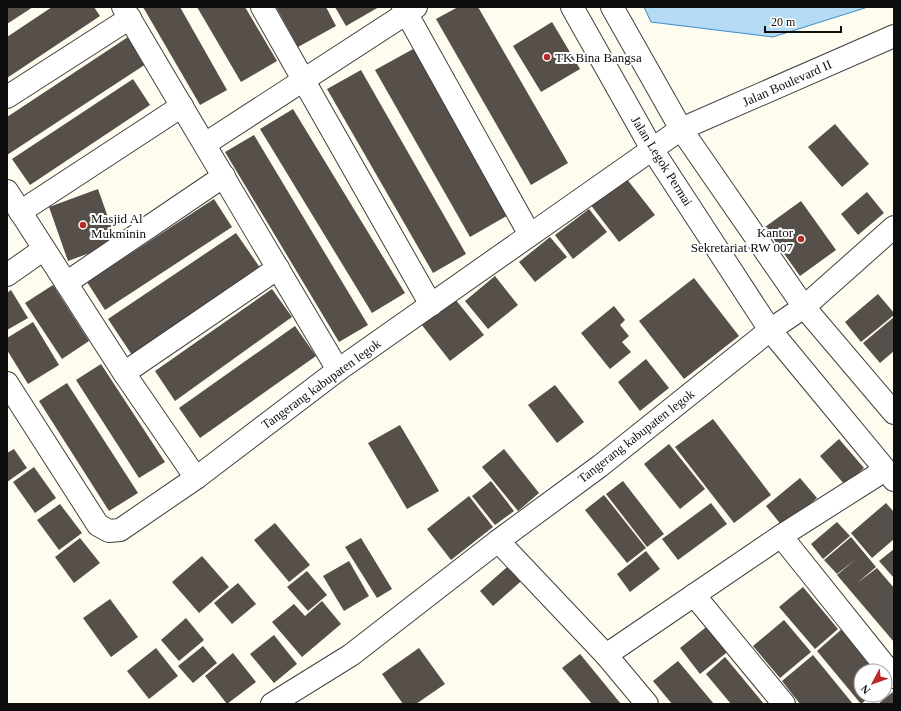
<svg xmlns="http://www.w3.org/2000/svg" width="901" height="711" font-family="Georgia,serif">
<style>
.water{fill:#b5daf4;stroke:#3e8cc9}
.building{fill:#564f4a}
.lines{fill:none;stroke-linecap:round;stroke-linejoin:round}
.minor-casing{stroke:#404040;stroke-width:24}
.minor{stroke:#fff;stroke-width:22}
.poi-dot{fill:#b9292a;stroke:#fff;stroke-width:1.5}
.labels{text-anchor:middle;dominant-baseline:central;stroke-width:4;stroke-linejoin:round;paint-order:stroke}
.poi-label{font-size:13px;fill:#0d0d0d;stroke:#fff;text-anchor:start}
.street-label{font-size:13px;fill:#0d0d0d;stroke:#fff}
</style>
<rect width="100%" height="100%" fill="#fefcee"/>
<path class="water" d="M644,7H868L773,37L651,22Z"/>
<g class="building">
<path d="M7,7H33L7,24Z"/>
<path d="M52,7H94L100,16L7,78V37Z"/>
<path d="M143,7H180L227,90L200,105Z"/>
<path d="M197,7H245L277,61L241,82Z"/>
<path d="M276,7H326L336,26L298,47Z"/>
<path d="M335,7H379L346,26Z"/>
<path d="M458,7H478L568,163L531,185L436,19Z"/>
<path d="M552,22L580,69L541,92L513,46Z"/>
<path d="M128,37L146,64L7,155V117Z"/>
<path d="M415,48L510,214L470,237L375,70Z"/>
<path d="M361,70L466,254L433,273L327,89Z"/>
<path d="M133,79L150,105L30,185L12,159Z"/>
<path d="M293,109L405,293L372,313L260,129Z"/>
<path d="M835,124L869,164L842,187L808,147Z"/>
<path d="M254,135L368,325L339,342L225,152Z"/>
<path d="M626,178L655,215L619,242L590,204Z"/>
<path d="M98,189L117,243L68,261L49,207Z"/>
<path d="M867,192L884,213L858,235L841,214Z"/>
<path d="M214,199L232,227L105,310L87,282Z"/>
<path d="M801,201L836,250L800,276L765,227Z"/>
<path d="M589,209L607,232L573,259L555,235Z"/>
<path d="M236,233L261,269L132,355L108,319Z"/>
<path d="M550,237L567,257L535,282L519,262Z"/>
<path d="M495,276L518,305L488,329L465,301Z"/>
<path d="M694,278L739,336L684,379L639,321Z"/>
<path d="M53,285L89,341L62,359L25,303Z"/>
<path d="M272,289L292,317L175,401L155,371Z"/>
<path d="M11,290L28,318L7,330V293Z"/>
<path d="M451,294L484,335L450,361L418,320Z"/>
<path d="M878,294L894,313V315L861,342L845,322Z"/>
<path d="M614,306L625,320L620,325L629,336L622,342L631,352L610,369L581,333Z"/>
<path d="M894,317V351L880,363L863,343Z"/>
<path d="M33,322L59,365L28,384L7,350V338Z"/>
<path d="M295,326L316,356L200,438L179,408Z"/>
<path d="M646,359L669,388L640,411L618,382Z"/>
<path d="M101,364L165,462L139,478L76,380Z"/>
<path d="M67,383L138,493L109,511L39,401Z"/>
<path d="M555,385L584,422L557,443L528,405Z"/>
<path d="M713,419L771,495L734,523L675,447Z"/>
<path d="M400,425L439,491L407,509L368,443Z"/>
<path d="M839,439L864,468L845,485L820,456Z"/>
<path d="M669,444L705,489L680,509L644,464Z"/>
<path d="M14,449L27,468L7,482V453Z"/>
<path d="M504,449L539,493L518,511L482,467Z"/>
<path d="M34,467L56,498L35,513L13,482Z"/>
<path d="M800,478L817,498L783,527L766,506Z"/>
<path d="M491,481L514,511L495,525L472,496Z"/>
<path d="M623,481L664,534L647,547L606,494Z"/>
<path d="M604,495L646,548L627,563L585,510Z"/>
<path d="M469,496L493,527L451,560L427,529Z"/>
<path d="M711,503L727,524L678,560L662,539Z"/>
<path d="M886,503L894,512V539L872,558L851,533Z"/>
<path d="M60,504L82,533L59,550L37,520Z"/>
<path d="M837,522L850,536L823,559L811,544Z"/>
<path d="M275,523L310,565L289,582L254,540Z"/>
<path d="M851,537L876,567L857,583L877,568L894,588V642L837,575L856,559L837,574L824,560Z"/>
<path d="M80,538L100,563L74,583L55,557Z"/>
<path d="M361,538L392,589L377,598L345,547Z"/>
<path d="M894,549V578L879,561Z"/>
<path d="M646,551L660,569L630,592L617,574Z"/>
<path d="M202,556L229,587L199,613L172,582Z"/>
<path d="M349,561L369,596L344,611L323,576Z"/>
<path d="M514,561L527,576L493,606L480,591Z"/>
<path d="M307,571L327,595L308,611L287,587Z"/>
<path d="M238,583L256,604L232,624L214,603Z"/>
<path d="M803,587L838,629L815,649L779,607Z"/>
<path d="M110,599L138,637L111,657L83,618Z"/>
<path d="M322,601L341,624L302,657L272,622L294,604L305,616Z"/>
<path d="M186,618L204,640L179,661L161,640Z"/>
<path d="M784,620L811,652L780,678L753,646Z"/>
<path d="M710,624L731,649L700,674L680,648Z"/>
<path d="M843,628L881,671H861V695H872L861,704L817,651Z"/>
<path d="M274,635L297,664L274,683L250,654Z"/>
<path d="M203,646L217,663L193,683L178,666Z"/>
<path d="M156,648L178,676L149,699L127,671Z"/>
<path d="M419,648L445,684L416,704H403L382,674Z"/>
<path d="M233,653L256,682L227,704L205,676Z"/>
<path d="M580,654L621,704H592L562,668Z"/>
<path d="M813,655L853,704H800L782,681Z"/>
<path d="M725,657L764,704H731L706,674Z"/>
<path d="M678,661L714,704H672L653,681Z"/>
<path d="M894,691V704H878Z"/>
</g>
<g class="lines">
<g class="minor-casing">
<g id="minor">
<path d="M123,7L338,370"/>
<path d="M262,7L431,305"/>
<path d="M403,7L530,235"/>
<path d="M572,7L652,149L770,330L894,480"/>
<path d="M612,7L681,129L804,307L894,413"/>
<path d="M7,97L130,18"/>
<path d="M205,144L416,7"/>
<path d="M7,191L124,373L196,478"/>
<path d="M20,212L182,106"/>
<path d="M7,275L44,249"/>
<path d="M66,283L224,176"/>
<path d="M124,373L278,268"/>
<path d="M7,383L98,525L109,531L120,530L196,478L338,370L681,129L894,36"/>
<path d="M781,536L894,677"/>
<path d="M498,541L606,655L647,704"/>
<path d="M694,595L784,704"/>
<path d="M606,655L781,536L885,470"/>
<path d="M272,704L351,655L498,541L600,466L770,330L804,307L894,227"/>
</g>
</g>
<use href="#minor" class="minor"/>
</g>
<g class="poi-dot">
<circle cx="547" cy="57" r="4"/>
<circle cx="83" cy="225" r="4"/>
<circle cx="801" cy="239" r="4"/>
</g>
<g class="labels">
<g class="poi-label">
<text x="555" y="57">TK Bina Bangsa</text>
<text x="91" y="218">Masjid Al<tspan x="91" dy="15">Mukminin</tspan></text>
<text x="793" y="232" text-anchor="end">Kantor<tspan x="793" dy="15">Sekretariat RW 007</tspan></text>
</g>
<g class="street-label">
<text transform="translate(787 83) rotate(-24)">Jalan Boulevard II</text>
<text transform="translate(662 161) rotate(58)">Jalan Legok Permai</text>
<text transform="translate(321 384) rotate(-36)">Tangerang kabupaten legok</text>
<text transform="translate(636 436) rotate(-38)">Tangerang kabupaten legok</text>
</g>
</g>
<rect width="901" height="711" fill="none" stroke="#0d0d0d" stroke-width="16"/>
<g transform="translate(873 683) rotate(229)"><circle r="19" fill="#ffffff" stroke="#9e9e9e"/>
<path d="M0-3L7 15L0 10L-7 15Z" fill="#b9292a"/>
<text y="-6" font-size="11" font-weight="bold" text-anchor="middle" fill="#0d0d0d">N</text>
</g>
<path d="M765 26v6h76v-6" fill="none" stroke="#0d0d0d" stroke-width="2"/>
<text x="771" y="26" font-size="12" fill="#0d0d0d" stroke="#ffffff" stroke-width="3" paint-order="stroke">20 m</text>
</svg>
